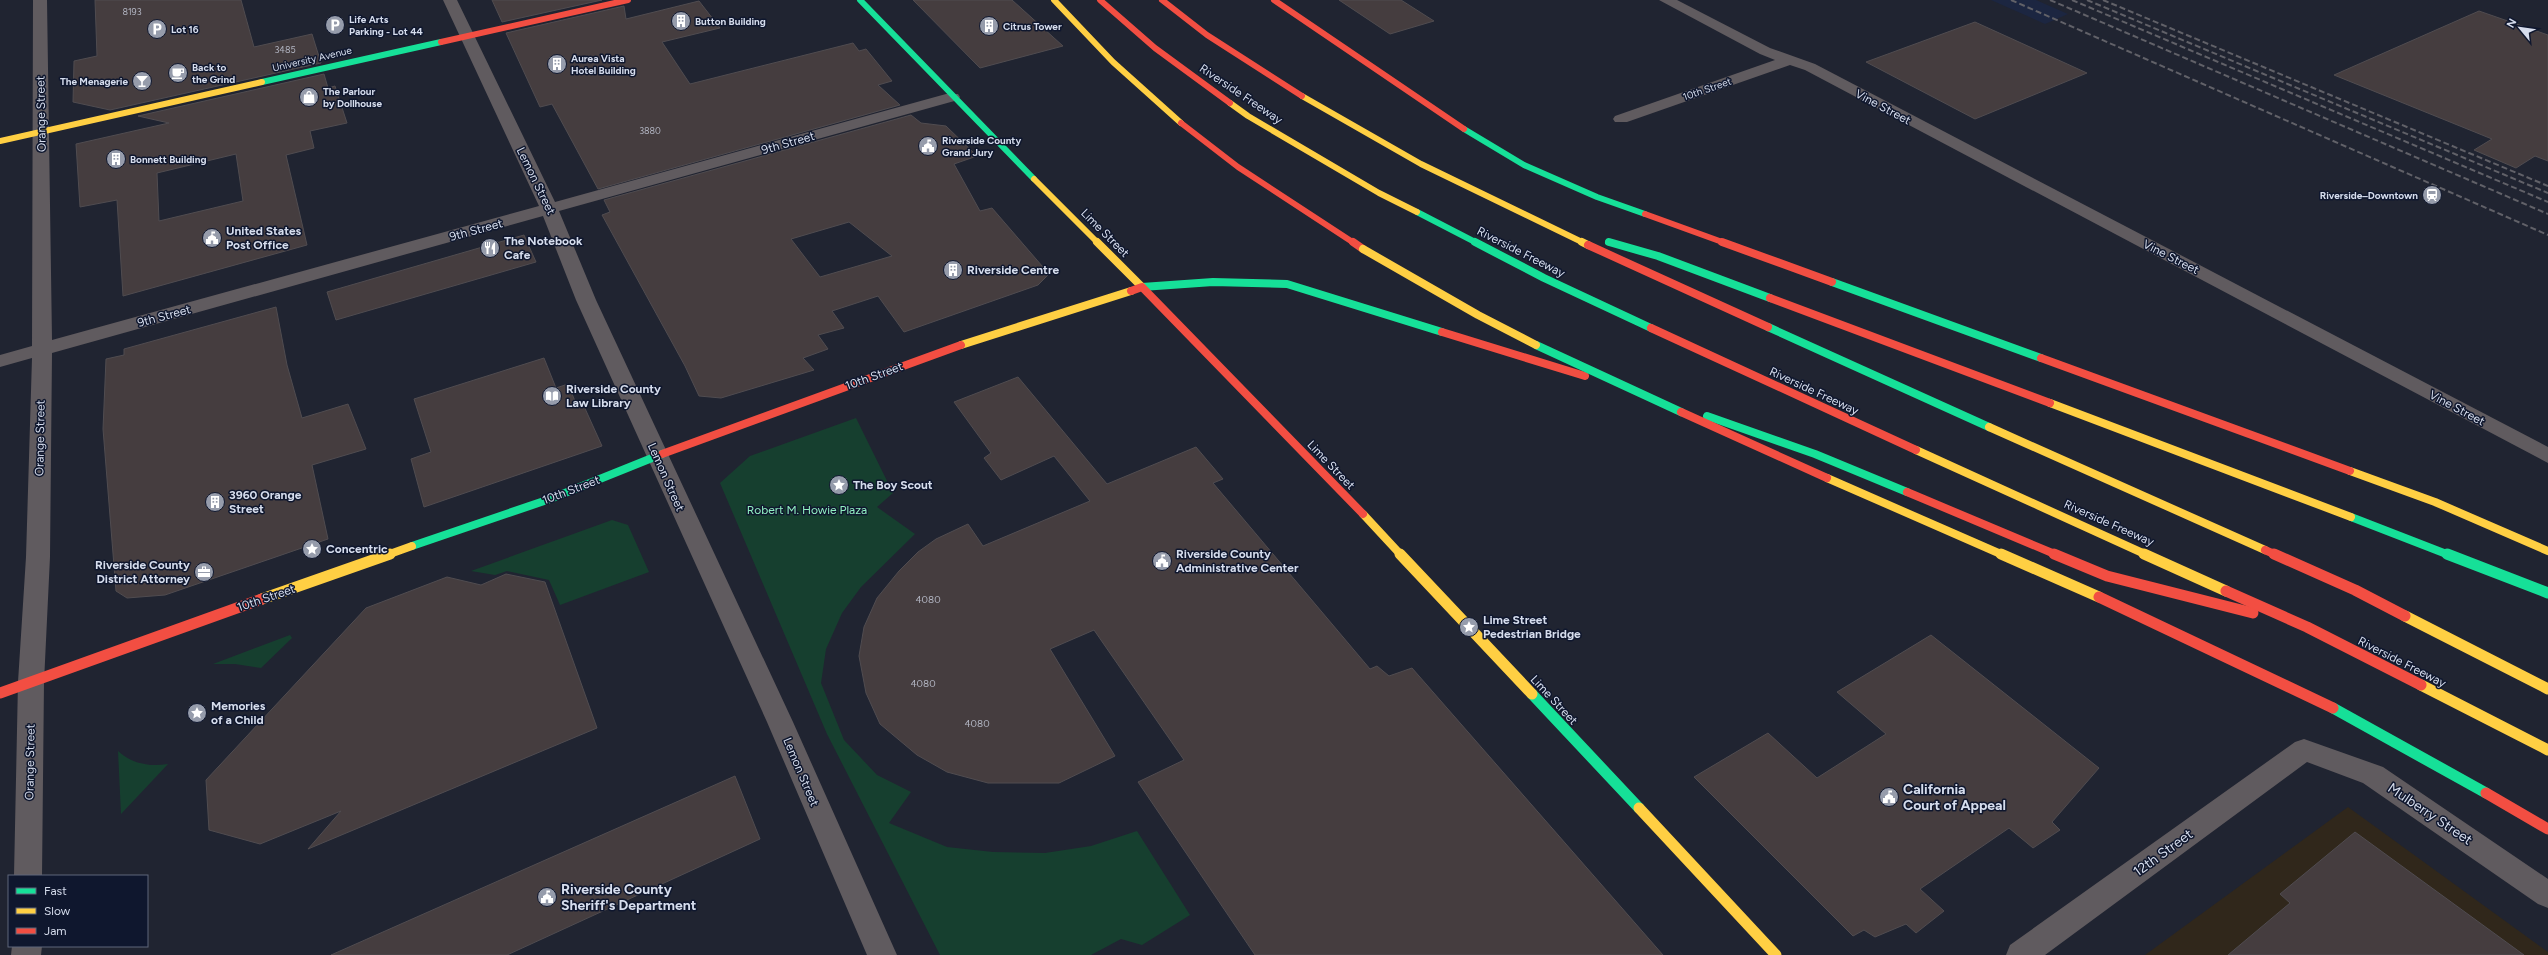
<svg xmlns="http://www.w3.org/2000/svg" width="2548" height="955" font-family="Figtree,sans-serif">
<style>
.built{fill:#1c2641}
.education{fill:#30271b}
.green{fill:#163f2f}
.building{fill:#453d3f;stroke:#504c50;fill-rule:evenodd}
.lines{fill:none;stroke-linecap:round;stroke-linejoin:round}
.street{fill:#605b5f;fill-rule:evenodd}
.fast-far2{stroke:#16e098;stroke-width:6}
.fast-far1{stroke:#16e098;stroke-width:8}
.fast{stroke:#16e098;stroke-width:11}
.slow-far2{stroke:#ffcf43;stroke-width:6}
.slow-far1{stroke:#ffcf43;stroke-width:8}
.slow{stroke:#ffcf43;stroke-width:11}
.jam-far2{stroke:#f24e42;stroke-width:6}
.jam-far1{stroke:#f24e42;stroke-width:8}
.jam{stroke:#f24e42;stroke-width:11}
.rail{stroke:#616168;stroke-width:2;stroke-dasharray:6 3;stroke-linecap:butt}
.fast-bridge-far1{stroke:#16e098;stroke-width:8}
.fast-bridge{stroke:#16e098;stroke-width:11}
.slow-bridge-far1{stroke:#ffcf43;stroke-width:8}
.slow-bridge{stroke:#ffcf43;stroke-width:11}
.jam-bridge-far1{stroke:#f24e42;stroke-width:8}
.jam-bridge{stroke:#f24e42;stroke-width:11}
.labels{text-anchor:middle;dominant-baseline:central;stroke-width:3;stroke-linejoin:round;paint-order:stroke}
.far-number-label{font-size:9px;fill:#b2b5c2}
.far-poi-label{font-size:10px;font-weight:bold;fill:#d6dded;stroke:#0f172e;text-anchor:start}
.far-street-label{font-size:10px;fill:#d6dded;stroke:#0f172e}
.number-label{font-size:10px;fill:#b2b5c2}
.street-label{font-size:12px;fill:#d6dded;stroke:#0f172e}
.poi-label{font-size:12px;font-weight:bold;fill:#d6dded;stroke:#0f172e;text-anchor:start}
.park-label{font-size:12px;fill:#91efc2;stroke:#0f172e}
.near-poi-label{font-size:14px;font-weight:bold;fill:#d6dded;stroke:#0f172e;text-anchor:start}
.near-street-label{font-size:14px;fill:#d6dded;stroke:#0f172e}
</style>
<rect width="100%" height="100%" fill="#202431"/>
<path class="built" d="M1991,0H2036L2068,14L2045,24Z"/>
<path class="education" d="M2348,807L2548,952V955H2145Z"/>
<g class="green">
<path d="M856,418L893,493L877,507L915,534L861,587L842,613L826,649L821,683L844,740L877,775L911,792L889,823L947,847L993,852L1045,853L1091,846L1137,831L1190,915L1142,945L1121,939L1091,955H940L827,734L720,483L750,456Z"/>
<path d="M612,520L628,525L649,572L560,605L549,580L507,571L495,575L471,571Z"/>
<path d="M290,635L292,638L261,668L235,664H213Z"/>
<path d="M118,751C132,764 150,767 168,764L121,814Z"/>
</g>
<g class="building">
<path d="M95,0H241L254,47L312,34L321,63L110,110L73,102L74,61L97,56Z"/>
<path d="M492,0H602L502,22Z"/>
<path d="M913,0H1012L1063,46L980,68Z"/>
<path d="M1339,0H1401L1434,21L1390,34Z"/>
<path d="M699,1L720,28L662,42L690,84L853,43L859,51L866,49L892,81L878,85L900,105L598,189L552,104L540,107L506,33L624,6L626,19Z"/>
<path d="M2479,11L2548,35V161L2535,156L2516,168L2474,150L2492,139L2334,75Z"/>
<path d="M1975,22L2087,73L1975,119L1866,62Z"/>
<path d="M324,74L328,88L335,86L347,123L310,131L314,148L286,155L307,245L123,296L117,200L80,207L76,144L169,123L138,116ZM236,154L243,201L159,221L157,173Z"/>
<path d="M911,115L921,123L946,126L977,156L954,164L980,211L992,208L1049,274L1038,285L904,332L878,296L832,311L844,328L818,335L828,349L803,358L814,370L721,398L699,396L685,366L602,215L610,212L604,200ZM849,222L892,256L820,277L791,239Z"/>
<path d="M524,235L536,262L336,320L327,292Z"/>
<path d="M276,307L287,365L302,418L348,404L366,449L312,465L328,539L165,595L127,598L116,591L103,429L106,359L124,355V349Z"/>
<path d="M544,358L556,388L568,384L577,406L583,404L602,446L424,507L411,459L431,452L414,399Z"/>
<path d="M1018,377L1107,484L1196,447L1223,479L1213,483L1370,669L1377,666L1389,676L1412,668L1663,955H1255L1138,782L1184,760L1094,630L1050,649L1115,756L1059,783H988L947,772L917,755L880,724L866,693L859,656L864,627L877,598L899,571L918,552L936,539L968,524L983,546L1090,501L1054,456L1001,480L984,458L991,453L954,402Z"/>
<path d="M506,574L545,582L597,728L308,849L341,811L260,844L209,830L206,780L366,608L447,577L481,585Z"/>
<path d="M1931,635L2099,768L2052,822L2060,830L2033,848L2009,828L1920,889L1944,911L1916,933L1906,924L1875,937L1864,930L1853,936L1694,777L1768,733L1817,778L1886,734L1837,692Z"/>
<path d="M735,776L760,839L507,955H331Z"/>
<path d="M2355,832L2524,955H2228L2290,903L2280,894Z"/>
</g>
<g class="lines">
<g class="street">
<path d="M33,0H47L52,340L539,206L443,0H457L555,202L946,94H958L960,97L958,100L559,211L596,300L793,722L897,955H867L767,722L576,300L543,216L52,353L50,557L44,682L42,876H14L18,682L26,557L32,358L0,367V355L32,346Z"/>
<path d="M1659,0H1677L1770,48L1815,64L2548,447V463L1805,70L1790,65L1627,122H1615L1613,119L1615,116L1775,60L1760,54Z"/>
<path d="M2304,739L2383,767L2548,879V908L2538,904L2363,783L2307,762L2045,955H2006L2010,945L2295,742Z"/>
<path d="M12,946H42L41,955H11Z"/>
</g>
<g class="fast-far2">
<path d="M860,0L1034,179"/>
<path d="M262,82L441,42"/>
<path d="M1464,129L1524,165L1597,197L1645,214"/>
<path d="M1417,212L1477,243"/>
<path d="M1608,242L1612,243"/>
</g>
<g class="fast-far1">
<path d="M1475,242L1544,278L1651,328"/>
<path d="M1609,242L1658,256L1770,298"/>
<path d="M1832,282L2041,358"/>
<path d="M1142,287L1213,282L1287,284L1442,332"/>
<path d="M1768,327L1989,427"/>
<path d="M1707,416L1815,454L1907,492"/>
<path d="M2351,517L2449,555"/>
<path d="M412,546L550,499L662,454"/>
</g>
<g class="fast">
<path d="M2447,554L2548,593"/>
<path d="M1532,694L1639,808"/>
</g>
<g class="slow-far2">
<path d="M1054,0L1113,62L1181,123"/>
<path d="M1302,96L1421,164L1584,243"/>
<path d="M1230,103L1248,116L1379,193L1417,212"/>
<path d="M0,141L262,82"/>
<path d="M1034,179L1098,243"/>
</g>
<g class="slow-far1">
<path d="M1097,242L1142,287"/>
<path d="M1582,242L1588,245"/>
<path d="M961,345L1131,291"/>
<path d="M2050,403L2351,517"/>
<path d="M1989,427L2265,550"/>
<path d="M1916,450L2147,555"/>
<path d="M2350,471L2435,502L2548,551"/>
<path d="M1363,514L1401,555"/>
<path d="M387,555L412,546"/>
</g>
<g class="slow">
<path d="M1400,554L1532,694"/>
<path d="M2144,554L2226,591"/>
<path d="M262,599L390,554"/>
<path d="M2405,616L2548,689"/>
<path d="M2421,685L2548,750"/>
<path d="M1639,808L1776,955"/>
</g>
<g class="jam-far2">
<path d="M1100,0L1155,48L1230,103"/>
<path d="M1162,0L1207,35L1302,96"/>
<path d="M1274,0L1464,129"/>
<path d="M441,42L628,0"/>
<path d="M1181,123L1238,167L1354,243"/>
<path d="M1645,214L1725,243"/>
</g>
<g class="jam-far1">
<path d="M1353,242L1363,249"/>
<path d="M1722,242L1832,282"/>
<path d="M1588,245L1768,327"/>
<path d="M1131,291L1142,287L1363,514"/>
<path d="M1770,298L2050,403"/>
<path d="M1651,328L1916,450"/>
<path d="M1442,332L1585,376"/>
<path d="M2041,358L2350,471"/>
<path d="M662,454L961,345"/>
<path d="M1907,492L2057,555"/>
<path d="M2265,550L2276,555"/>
</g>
<g class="jam">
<path d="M2054,554L2107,576L2253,613"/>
<path d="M2274,554L2355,590L2405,616"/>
<path d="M2226,591L2307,627L2421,685"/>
<path d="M0,693L262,599"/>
</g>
<g class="rail">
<path d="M2011,0L2548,235"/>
<path d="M2050,0L2548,214"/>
<path d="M2072,0L2548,202"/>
<path d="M2087,0L2548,193"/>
<path d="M2103,0L2548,186"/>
</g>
<path class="fast-bridge-far1" d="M1536,345L1681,412"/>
<path class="fast-bridge" d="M2333,708L2486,793"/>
<g class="slow-bridge-far1">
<path d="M1363,249L1478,315L1536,345"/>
<path d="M1827,478L2003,555"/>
</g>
<path class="slow-bridge" d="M2001,554L2099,597"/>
<path class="jam-bridge-far1" d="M1681,412L1827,478"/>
<g class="jam-bridge">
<path d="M2099,597L2333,708"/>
<path d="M2486,793L2548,829"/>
</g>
</g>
<defs>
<g id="building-disc" transform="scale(1)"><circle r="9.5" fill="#969cab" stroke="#0f172e"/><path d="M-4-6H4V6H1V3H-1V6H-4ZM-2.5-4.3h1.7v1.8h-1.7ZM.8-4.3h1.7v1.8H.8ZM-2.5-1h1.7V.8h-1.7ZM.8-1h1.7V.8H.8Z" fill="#fff"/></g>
<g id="parking-disc" transform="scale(1)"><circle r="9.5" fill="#969cab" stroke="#0f172e"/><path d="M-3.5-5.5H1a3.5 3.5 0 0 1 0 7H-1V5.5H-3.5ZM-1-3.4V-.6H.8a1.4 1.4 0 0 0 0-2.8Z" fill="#fff"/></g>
<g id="cafe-disc" transform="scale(1)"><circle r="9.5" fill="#969cab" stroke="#0f172e"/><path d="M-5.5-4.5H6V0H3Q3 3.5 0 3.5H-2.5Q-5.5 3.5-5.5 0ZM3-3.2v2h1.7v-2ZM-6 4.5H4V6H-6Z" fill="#fff"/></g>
<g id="bar-disc" transform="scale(1)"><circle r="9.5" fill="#969cab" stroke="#0f172e"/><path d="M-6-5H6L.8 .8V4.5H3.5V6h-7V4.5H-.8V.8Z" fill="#fff"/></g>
<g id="shop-disc" transform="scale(1)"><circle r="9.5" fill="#969cab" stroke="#0f172e"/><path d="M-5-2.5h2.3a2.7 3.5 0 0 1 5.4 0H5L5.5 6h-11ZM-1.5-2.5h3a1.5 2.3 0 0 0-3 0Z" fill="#fff"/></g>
<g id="civic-disc" transform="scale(1)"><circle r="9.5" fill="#969cab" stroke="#0f172e"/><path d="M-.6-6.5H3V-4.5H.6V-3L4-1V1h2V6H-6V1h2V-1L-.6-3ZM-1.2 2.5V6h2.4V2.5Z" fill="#fff"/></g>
<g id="station-disc" transform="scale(1)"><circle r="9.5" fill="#969cab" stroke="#0f172e"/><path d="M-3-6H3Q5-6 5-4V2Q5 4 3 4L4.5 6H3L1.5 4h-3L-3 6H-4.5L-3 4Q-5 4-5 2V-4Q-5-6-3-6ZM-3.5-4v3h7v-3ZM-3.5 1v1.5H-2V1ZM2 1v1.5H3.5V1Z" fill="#fff"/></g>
<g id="restaurant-disc" transform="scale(1)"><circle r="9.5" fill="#969cab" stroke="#0f172e"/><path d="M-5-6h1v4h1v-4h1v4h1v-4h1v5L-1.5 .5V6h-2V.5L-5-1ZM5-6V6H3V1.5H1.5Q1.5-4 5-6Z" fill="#fff"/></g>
<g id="library-disc" transform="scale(1)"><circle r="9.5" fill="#969cab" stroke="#0f172e"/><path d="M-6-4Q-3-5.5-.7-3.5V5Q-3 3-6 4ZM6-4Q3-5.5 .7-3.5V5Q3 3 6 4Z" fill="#fff"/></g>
<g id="sight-disc" transform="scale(1)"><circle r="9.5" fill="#969cab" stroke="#0f172e"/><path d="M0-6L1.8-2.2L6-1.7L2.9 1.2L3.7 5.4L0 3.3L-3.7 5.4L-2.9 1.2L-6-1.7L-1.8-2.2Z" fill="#fff"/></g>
<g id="office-disc" transform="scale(1)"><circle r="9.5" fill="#969cab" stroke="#0f172e"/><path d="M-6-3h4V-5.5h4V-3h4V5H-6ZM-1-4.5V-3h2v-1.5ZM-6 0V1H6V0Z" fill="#fff"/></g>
</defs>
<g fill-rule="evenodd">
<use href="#building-disc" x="681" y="21"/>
<use href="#parking-disc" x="335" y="25"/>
<use href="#building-disc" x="989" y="26"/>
<use href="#parking-disc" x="157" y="29"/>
<use href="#building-disc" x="557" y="64"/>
<use href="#cafe-disc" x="178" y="73"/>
<use href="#bar-disc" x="142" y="81"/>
<use href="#shop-disc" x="309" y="97"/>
<use href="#civic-disc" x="928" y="146"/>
<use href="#building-disc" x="116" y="159"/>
<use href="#station-disc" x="2432" y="195"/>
<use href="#civic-disc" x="212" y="238"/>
<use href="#restaurant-disc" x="490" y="248"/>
<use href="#building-disc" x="953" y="270"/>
<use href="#library-disc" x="552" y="396"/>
<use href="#sight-disc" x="839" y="485"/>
<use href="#building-disc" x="215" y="502"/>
<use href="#sight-disc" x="312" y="549"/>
<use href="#civic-disc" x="1162" y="561"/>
<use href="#office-disc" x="204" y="572"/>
<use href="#sight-disc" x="1469" y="627"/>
<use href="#sight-disc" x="197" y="713"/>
<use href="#civic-disc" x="1889" y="797"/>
<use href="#civic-disc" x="547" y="897"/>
</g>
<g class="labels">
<g class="far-number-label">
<text x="132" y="11">8193</text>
<text x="285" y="49">3485</text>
<text x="650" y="130">3880</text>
</g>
<g class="far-poi-label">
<text x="349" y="19">Life Arts<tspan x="349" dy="12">Parking - Lot 44</tspan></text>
<text x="695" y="21">Button Building</text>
<text x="1003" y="26">Citrus Tower</text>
<text x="171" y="29">Lot 16</text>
<text x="571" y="58">Aurea Vista<tspan x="571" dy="12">Hotel Building</tspan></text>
<text x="192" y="67">Back to<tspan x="192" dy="12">the Grind</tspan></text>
<text x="128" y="81" text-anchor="end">The Menagerie</text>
<text x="323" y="91">The Parlour<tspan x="323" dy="12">by Dollhouse</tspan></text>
<text x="942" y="140">Riverside County<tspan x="942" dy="12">Grand Jury</tspan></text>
<text x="130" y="159">Bonnett Building</text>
<text x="2418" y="195" text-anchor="end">Riverside–Downtown</text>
</g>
<g class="far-street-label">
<text transform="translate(312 59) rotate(-13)">University Avenue</text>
<text transform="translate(1707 89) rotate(-19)">10th Street</text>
</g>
<g class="number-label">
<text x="928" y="599">4080</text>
<text x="923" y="683">4080</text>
<text x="977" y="723">4080</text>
</g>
<g class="street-label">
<text transform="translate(1241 94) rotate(34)">Riverside Freeway</text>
<text transform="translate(1883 107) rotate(28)">Vine Street</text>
<text transform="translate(41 114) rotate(-91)">Orange Street</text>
<text transform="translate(788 143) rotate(-16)">9th Street</text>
<text transform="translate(536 181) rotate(64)">Lemon Street</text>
<text transform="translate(476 230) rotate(-15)">9th Street</text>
<text transform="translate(1105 233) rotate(45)">Lime Street</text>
<text transform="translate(1521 252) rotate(27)">Riverside Freeway</text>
<text transform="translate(2171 257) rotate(27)">Vine Street</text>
<text transform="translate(164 316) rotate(-15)">9th Street</text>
<text transform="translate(874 376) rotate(-20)">10th Street</text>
<text transform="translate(1814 391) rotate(25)">Riverside Freeway</text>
<text transform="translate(2457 408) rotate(28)">Vine Street</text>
<text transform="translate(40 438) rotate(-89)">Orange Street</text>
<text transform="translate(1331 465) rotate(46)">Lime Street</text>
<text transform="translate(666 477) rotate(66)">Lemon Street</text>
<text transform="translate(571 490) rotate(-21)">10th Street</text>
<text transform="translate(2109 523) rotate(24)">Riverside Freeway</text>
<text transform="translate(266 598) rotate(-19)">10th Street</text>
<text transform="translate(2402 662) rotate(27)">Riverside Freeway</text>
<text transform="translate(1554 700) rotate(47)">Lime Street</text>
<text transform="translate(30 762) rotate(-89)">Orange Street</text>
<text transform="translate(801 772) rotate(67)">Lemon Street</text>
</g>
<g class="poi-label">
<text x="226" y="231">United States<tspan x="226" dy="14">Post Office</tspan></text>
<text x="504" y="241">The Notebook<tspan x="504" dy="14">Cafe</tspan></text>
<text x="967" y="270">Riverside Centre</text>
<text x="566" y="389">Riverside County<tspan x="566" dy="14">Law Library</tspan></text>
<text x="853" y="485">The Boy Scout</text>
<text x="229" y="495">3960 Orange<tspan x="229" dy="14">Street</tspan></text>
<text x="326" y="549">Concentric</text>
<text x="1176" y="554">Riverside County<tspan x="1176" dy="14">Administrative Center</tspan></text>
<text x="190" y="565" text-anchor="end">Riverside County<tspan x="190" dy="14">District Attorney</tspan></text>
<text x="1483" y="620">Lime Street<tspan x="1483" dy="14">Pedestrian Bridge</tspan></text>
<text x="211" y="706">Memories<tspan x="211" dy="14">of a Child</tspan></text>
</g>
<g class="park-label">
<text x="807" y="510">Robert M. Howie Plaza</text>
</g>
<g class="near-poi-label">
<text x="1903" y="789">California<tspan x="1903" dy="16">Court of Appeal</tspan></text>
<text x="561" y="889">Riverside County<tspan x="561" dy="16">Sheriff's Department</tspan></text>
</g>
<g class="near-street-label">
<text transform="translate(2430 814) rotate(34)">Mulberry Street</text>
<text transform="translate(2163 853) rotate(-36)">12th Street</text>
</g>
</g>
<rect x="8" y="875" width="140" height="72" fill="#0f172e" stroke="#5f667a"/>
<rect x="16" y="888" width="20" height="6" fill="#16e098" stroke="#5f667a"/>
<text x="44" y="895" font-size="12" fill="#d6dded">Fast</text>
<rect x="16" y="908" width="20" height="6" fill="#ffcf43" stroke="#5f667a"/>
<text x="44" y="915" font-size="12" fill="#d6dded">Slow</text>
<rect x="16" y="928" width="20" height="6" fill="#f24e42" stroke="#5f667a"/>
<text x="44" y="935" font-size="12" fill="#d6dded">Jam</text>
<g transform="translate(2520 28) rotate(299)" stroke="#0f172e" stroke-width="3" paint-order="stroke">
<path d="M0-3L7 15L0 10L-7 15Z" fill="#d6dded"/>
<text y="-6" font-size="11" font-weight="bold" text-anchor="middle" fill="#d6dded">N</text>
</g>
</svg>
